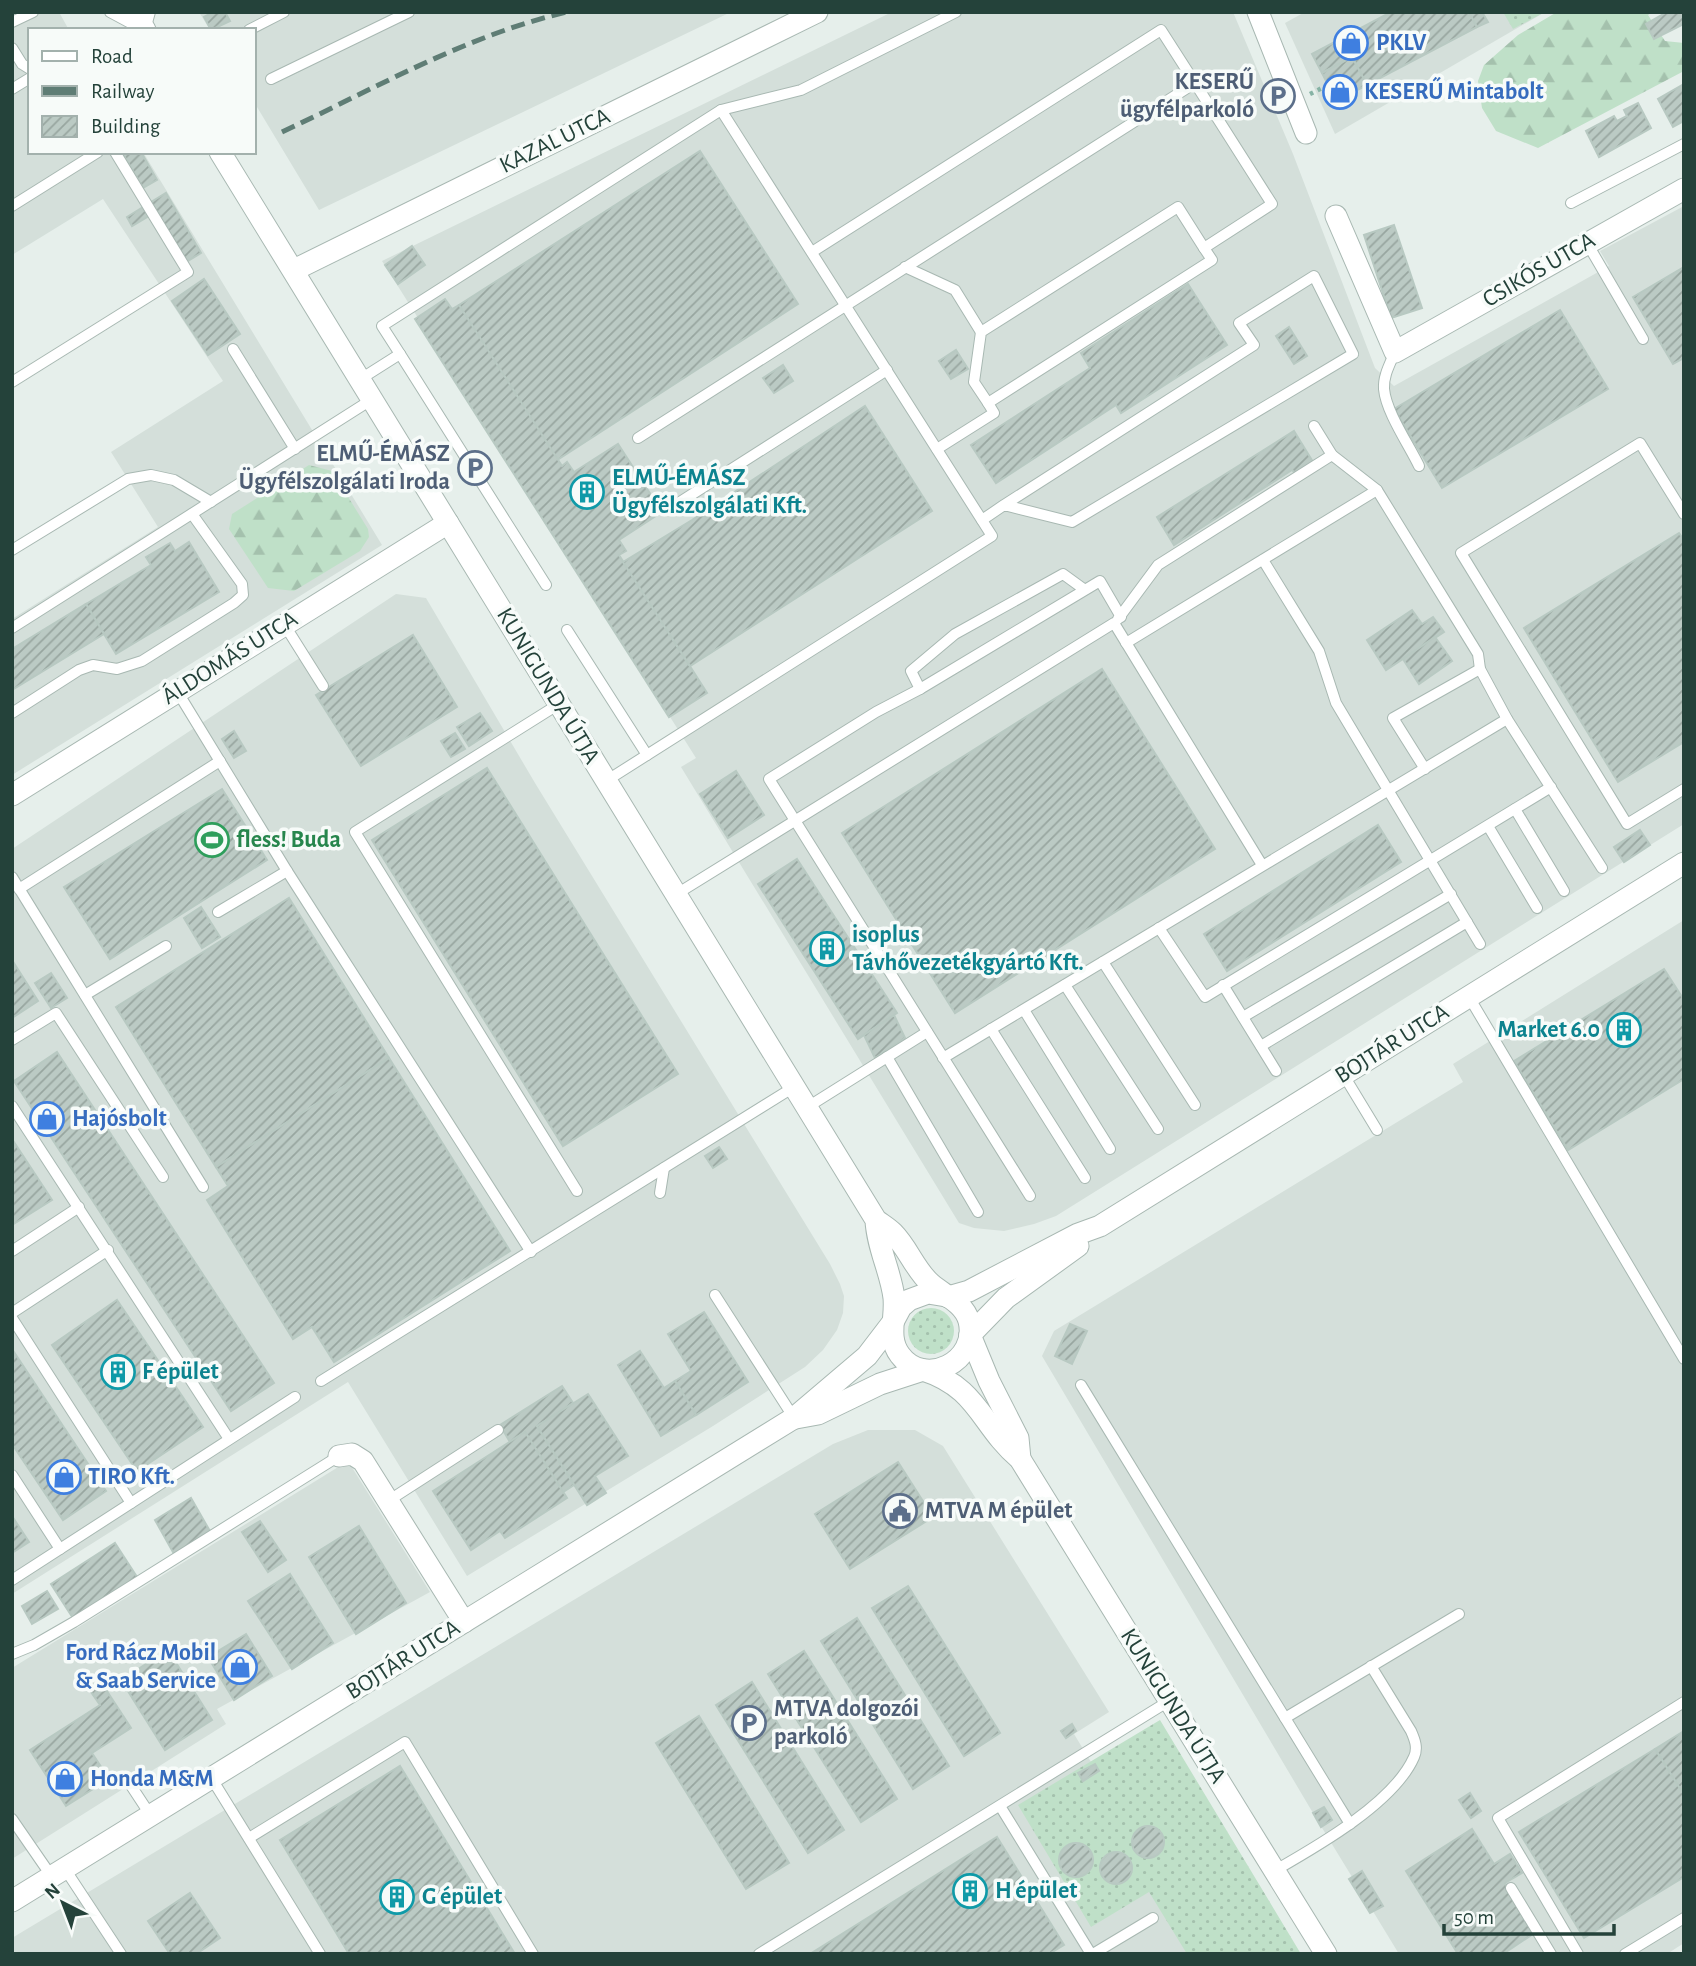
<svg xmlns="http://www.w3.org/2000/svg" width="1696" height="1966" font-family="'Alegreya Sans',sans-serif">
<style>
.built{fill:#d4dfda}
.grass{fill:url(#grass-dots)}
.forest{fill:url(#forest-firs)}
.building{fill:url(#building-hatch);stroke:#b8c9c2;stroke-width:2}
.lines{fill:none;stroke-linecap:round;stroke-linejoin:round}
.service-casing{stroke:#a8b8b2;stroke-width:12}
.minor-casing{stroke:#a8b8b2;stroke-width:23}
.tertiary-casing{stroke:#a8b8b2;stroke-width:23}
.path{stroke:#86b3a5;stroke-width:4.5;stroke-dasharray:3.5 5;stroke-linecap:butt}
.service{stroke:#fff;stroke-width:10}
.minor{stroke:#fff;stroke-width:21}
.tertiary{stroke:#fff;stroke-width:21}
.rail{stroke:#5f7d75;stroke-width:5;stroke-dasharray:14 7;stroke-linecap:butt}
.labels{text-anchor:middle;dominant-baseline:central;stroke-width:7;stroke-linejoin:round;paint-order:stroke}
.shop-label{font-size:24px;font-weight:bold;fill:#366cbe;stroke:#f7fbf9;text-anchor:start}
.service-label{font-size:24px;font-weight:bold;fill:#4e5e75;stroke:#f7fbf9;text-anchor:end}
.street-label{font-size:24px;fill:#24423a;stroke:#f7fbf9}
.culture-label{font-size:24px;font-weight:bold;fill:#0d838f;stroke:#f7fbf9;text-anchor:start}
.leisure-label{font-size:24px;font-weight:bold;fill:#27864d;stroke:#f7fbf9;text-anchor:start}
</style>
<defs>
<pattern id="grass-dots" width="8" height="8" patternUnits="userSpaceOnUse" patternTransform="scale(1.75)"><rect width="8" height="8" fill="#bfe0c8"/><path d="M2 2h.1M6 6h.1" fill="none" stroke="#a4c1ad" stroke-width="1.8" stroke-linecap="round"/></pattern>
<pattern id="forest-firs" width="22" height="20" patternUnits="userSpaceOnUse" patternTransform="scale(1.75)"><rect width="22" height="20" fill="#bfe0c8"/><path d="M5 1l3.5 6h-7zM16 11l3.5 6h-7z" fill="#a4c1ad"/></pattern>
<pattern id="building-hatch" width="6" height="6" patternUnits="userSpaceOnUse" patternTransform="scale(1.75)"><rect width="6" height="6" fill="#bbcac4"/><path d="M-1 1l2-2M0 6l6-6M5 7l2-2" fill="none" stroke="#98a6a0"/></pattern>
</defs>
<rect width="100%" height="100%" fill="#e6efeb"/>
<g class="built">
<path d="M12,12H59L69,30H30V152H143L382,545L12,775V619L158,527L111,452L223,381L103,199L12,255Z"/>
<path d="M199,12H731L319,210L254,102V30H210Z"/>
<path d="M892,12H1233L1293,154L1375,368L1394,386L1609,266L1600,251L1684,206V824L1056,1216L1034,1224L1004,1231L974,1228L959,1223L681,767L696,758L382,261Z"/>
<path d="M1305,12H1545L1335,134L1285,23Z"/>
<path d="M396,594L426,598L535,783L830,1264L840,1284L844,1296L843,1313L837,1330L823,1350L805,1367L713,1426L467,1576L348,1382L12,1594V849Z"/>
<path d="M1684,920V1943L1667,1954H1399L1313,1813L1042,1356L1054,1331L1463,1082L1453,1064Z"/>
<path d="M868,1430H915L943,1446L1109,1712L1074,1734L1091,1762L1258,1954H12V1938L833,1444Z"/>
<path d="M348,1461L430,1592L217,1709L226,1724L12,1859V1668Z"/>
</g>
<g class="grass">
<path d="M1503,12H1545L1513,29Z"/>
<circle cx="931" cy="1331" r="23"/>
<path d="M1160,1720L1301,1954H1187L1149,1892L1091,1927L1018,1805Z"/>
</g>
<g class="forest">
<path d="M1557,12H1652L1648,15L1665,41L1684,43V71L1538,148L1496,131L1482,108L1478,81L1484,65L1518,35Z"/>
<path d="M309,465L332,471L368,529L369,537L360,551L294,591L268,588L229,529L232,514Z"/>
</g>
<g class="building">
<path d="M213,12H225L230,21L211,30L204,17Z"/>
<path d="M1391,12H1469L1477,27L1367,85L1342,38Z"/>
<path d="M1469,12H1482L1488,22L1477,27Z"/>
<path d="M1667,12H1684V24L1654,39L1646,24Z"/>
<path d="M1342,38L1352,57L1322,73L1312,54Z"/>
<path d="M1352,57L1367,85L1336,101L1322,73Z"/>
<path d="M1684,84V121L1673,127L1658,99Z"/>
<path d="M1638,103L1651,128L1599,157L1586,131L1614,116L1617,121L1627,116L1624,110Z"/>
<path d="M700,151L798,304L557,460L459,305Z"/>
<path d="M127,152H141L157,180L143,188L123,154Z"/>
<path d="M166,193L201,253L186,262L151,202Z"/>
<path d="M143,207L149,216L132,226L127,217Z"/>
<path d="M1394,225L1422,308L1391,318L1364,235Z"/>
<path d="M412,246L425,265L398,284L385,265Z"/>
<path d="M1684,267V358L1673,364L1633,297Z"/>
<path d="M204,279L240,334L208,355L172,301Z"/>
<path d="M1188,284L1227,345L1121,413L1116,405L996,483L971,445L1090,368L1081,353Z"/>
<path d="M445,299L452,309L459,305L562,466L567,462L574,472L618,444L662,512L619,540L626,551L619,555L707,693L669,717L415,319Z"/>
<path d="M1560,310L1608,389L1442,488L1394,409Z"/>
<path d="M1289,327L1307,356L1294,364L1276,336Z"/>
<path d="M956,350L968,369L951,379L939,361Z"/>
<path d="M783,365L793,381L774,393L763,378Z"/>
<path d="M865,406L932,511L690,666L623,562L692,520Z"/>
<path d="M1294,431L1313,462L1295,473L1292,470L1174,545L1157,517Z"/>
<path d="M1679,533L1684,540V742L1618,782L1524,628Z"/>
<path d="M189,542L219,592L116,654L86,604L151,565L146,557L170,543L175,551Z"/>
<path d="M86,604L104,634L12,690V649Z"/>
<path d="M1412,610L1422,624L1433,617L1444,632L1386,670L1367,640Z"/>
<path d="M413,635L457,707L361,766L316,695Z"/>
<path d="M1435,637L1452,661L1419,684L1403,659Z"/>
<path d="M1102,669L1215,849L955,1013L842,833Z"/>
<path d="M480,713L492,731L469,746L457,727Z"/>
<path d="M234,731L246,751L234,758L222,739Z"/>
<path d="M455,733L465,749L451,757L441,741Z"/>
<path d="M487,768L678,1074L563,1146L372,840Z"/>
<path d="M736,771L764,815L728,838L700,794Z"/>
<path d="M222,789L267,860L110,959L64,887Z"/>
<path d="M1378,825L1401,862L1227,971L1204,934Z"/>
<path d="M1640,830L1650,845L1624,862L1614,847Z"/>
<path d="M797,859L897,1013L858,1039L758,884Z"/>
<path d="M289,898L389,1058L216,1167L116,1007Z"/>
<path d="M201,907L220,937L202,948L184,918Z"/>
<path d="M12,960L38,1001L12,1018Z"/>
<path d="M1664,969L1684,1000V1079L1568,1150L1514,1061Z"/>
<path d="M51,973L67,998L51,1008L35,983Z"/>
<path d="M894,1015L905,1038L875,1058L864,1035Z"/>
<path d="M57,1052L274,1383L231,1411L14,1081Z"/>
<path d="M389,1058L510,1251L334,1362L312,1327L293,1339L207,1200L228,1186L216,1167Z"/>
<path d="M12,1139L52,1200L12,1225Z"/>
<path d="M719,1147L727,1159L713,1168L705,1156Z"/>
<path d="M117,1300L203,1427L137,1471L52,1345Z"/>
<path d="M704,1312L748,1382L696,1415L675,1381L691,1371L668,1334Z"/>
<path d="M1070,1324L1087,1331L1072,1364L1055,1356Z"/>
<path d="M12,1349L106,1491L63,1520L12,1444Z"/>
<path d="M640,1351L664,1388L675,1381L696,1415L661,1436L618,1365Z"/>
<path d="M562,1386L573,1403L537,1426L574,1485L563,1492L525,1432L510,1442L500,1425Z"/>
<path d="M588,1394L628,1456L595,1476L606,1493L587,1505L537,1426Z"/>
<path d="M525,1432L567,1498L505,1538L500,1531L471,1550L433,1491Z"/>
<path d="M898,1462L933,1517L850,1569L815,1514Z"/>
<path d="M191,1498L211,1533L174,1554L155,1520Z"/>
<path d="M12,1516L29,1542L12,1553Z"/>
<path d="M260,1521L286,1560L268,1572L242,1532Z"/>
<path d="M359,1526L406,1603L356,1634L309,1557Z"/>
<path d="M115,1543L137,1577L73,1618L51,1584Z"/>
<path d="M290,1574L333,1643L292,1669L248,1601Z"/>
<path d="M908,1586L1000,1733L964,1756L872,1608Z"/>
<path d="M47,1591L58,1609L32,1624L22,1606Z"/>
<path d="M857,1618L949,1766L913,1789L821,1641Z"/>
<path d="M246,1634L272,1676L234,1700L208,1657Z"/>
<path d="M168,1650L212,1720L165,1750L121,1680Z"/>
<path d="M804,1651L897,1799L861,1822L768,1674Z"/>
<path d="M101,1682L131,1728L92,1753L109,1779L66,1806L30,1750L100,1705L89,1689Z"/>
<path d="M752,1682L844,1830L808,1853L716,1705Z"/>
<path d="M699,1716L789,1863L746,1889L656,1743Z"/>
<path d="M1072,1724L1076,1731L1066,1738L1061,1731Z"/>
<path d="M1684,1731V1795L1655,1749Z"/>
<path d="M1655,1749L1684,1795V1877L1584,1938L1519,1832Z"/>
<path d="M1095,1764L1099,1771L1083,1781L1078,1773Z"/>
<path d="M400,1766L515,1954H349L280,1840Z"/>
<path d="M1470,1793L1481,1811L1471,1818L1459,1800Z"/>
<path d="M1324,1807L1332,1820L1321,1827L1313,1813Z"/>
<circle cx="1148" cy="1842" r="16"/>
<path d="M1472,1829L1494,1864L1510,1854L1522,1873L1505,1883L1536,1932L1503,1954H1458L1406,1871Z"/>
<path d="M997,1837L1064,1945L1049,1954H810Z"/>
<circle cx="1076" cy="1860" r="17"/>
<circle cx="1116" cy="1868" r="16"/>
<path d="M1362,1871L1383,1906L1370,1913L1349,1879Z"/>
<path d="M190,1893L220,1938L196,1954H170L148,1921Z"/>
</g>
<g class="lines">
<g class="service-casing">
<g id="service">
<path d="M110,12L138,27"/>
<path d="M12,22L33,12"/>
<path d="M145,30L150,12"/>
<path d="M249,30L284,12"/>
<path d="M12,48L22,64L30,69"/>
<path d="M271,79L409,12"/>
<path d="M12,89L30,78"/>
<path d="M721,110L801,90L956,12"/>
<path d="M1571,203L1684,144"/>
<path d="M12,206L98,152"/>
<path d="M1587,243L1643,339"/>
<path d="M812,252L1161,30L1195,83"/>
<path d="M905,267L955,290L981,332"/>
<path d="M233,349L295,449"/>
<path d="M1395,352C1390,364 1383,376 1384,389C1386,412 1409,445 1419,466"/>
<path d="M400,354L382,326L721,110L992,536L606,781"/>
<path d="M359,380L400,354L546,585"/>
<path d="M12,382L188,272L115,152"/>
<path d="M638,438L1195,83L1272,204L1204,248L1178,207L981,332L974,382L988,403"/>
<path d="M937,449L994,413L988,403L1212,260L1204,248"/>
<path d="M1377,490L1478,654L1480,669L1507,719L1602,868"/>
<path d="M680,502L887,370"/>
<path d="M1684,514L1640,443L1461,553L1627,824L1684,789"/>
<path d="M982,520L1004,505L1254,345L1239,323L1314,276L1353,354L1072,522L1004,505"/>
<path d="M12,550L128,479L151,475L174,480L211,502"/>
<path d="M1263,560L1319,651L1336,703L1480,944"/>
<path d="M1085,590L1063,574L955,634L911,671L920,689L1100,581L1121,617"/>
<path d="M1118,619L1158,565L1332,455"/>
<path d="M284,624L323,686"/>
<path d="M12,628L371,400"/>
<path d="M567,630L647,755"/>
<path d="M1126,643L1377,490L1332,455L1314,426"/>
<path d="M920,689L876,712L769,779L1030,1196"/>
<path d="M177,691L287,871L531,1252"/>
<path d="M559,704L355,832L577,1191"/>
<path d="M12,713L79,670L93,665L117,669L142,661L234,603L243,595L242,584L192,514"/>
<path d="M1425,769L1393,718L1480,669"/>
<path d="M1515,809L1564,891"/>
<path d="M1488,826L1537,908"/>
<path d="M12,877L203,1187"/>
<path d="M19,889L220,761"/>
<path d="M675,895L1114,623L1262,865"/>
<path d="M218,912L287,871"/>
<path d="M1159,928L1205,997L1551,787"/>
<path d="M1103,962L1195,1105"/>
<path d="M1065,985L1158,1129"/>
<path d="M1223,985L1276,1071"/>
<path d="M85,995L166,946"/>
<path d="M1469,997L1684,1359"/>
<path d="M1024,1010L1110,1149"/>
<path d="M1243,1017L1451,894"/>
<path d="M991,1029L1085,1178"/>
<path d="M12,1040L56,1013L163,1177"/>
<path d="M1261,1046L1467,922"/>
<path d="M887,1057L978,1212"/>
<path d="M943,1058L1507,719"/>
<path d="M1343,1074L1377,1130"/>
<path d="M12,1106L229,1439"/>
<path d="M806,1108L927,1032"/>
<path d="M660,1193L664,1168"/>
<path d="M12,1251L79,1207"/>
<path d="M715,1295L794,1418"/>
<path d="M12,1313L108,1250"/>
<path d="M12,1318L131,1503"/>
<path d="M321,1381L794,1087"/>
<path d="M1081,1385L1350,1824"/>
<path d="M12,1475L60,1549"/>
<path d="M388,1501L498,1430"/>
<path d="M12,1580L295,1397"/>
<path d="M12,1654L34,1645L74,1622L339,1456"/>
<path d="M1285,1718L1459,1614"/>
<path d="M212,1779L320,1954"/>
<path d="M128,1781L151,1816"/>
<path d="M1000,1806L1091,1954"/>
<path d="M12,1819L52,1877"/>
<path d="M249,1838L405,1742L533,1954"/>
<path d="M65,1869L121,1954"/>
<path d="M1274,1871C1316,1847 1394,1803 1414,1757C1418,1748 1415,1740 1411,1731L1371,1666"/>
<path d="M1511,1888L1551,1954"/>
<path d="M759,1954L1169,1701"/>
<path d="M1093,1954L1153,1918"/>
<path d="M1578,1954L1498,1818L1684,1702"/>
<path d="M1625,1954L1684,1918"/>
</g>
</g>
<g class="minor-casing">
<g id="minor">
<path d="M1258,12L1306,133"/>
<path d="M1336,216L1395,352L1684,189"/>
<path d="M294,270L817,12"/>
<path d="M12,795L448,523"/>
<path d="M970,1335L989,1381L1018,1438L1020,1459"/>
<path d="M923,1370C979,1388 980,1425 1020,1459L1326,1954"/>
<path d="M339,1456L352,1454L363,1461L464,1622"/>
</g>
</g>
<g class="tertiary-casing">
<g id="tertiary">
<path d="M134,12L145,30"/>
<path d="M220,152L876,1220C881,1224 888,1228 893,1233C908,1248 915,1270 931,1284C945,1296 964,1303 969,1321C979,1361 925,1389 900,1355C887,1338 896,1318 894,1298C891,1272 877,1247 876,1220"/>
<path d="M948,1297L969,1291L1078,1234L1100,1226L1684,863"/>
<path d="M970,1335L1006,1298L1078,1246"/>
<path d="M796,1418L818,1414L880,1384L923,1370"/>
<path d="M12,1901L794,1418L867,1356L893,1322L901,1307L909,1300L928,1293L946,1296"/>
</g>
</g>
<path class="path" d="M1310,94L1328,85"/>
<use href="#service" class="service"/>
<use href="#minor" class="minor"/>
<use href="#tertiary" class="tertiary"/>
<path class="rail" d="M282,132C374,89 467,35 567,12"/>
</g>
<defs>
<g id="shop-ring" transform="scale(1.75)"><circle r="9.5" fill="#f7fbf9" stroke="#3f7fe0" stroke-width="1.5"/><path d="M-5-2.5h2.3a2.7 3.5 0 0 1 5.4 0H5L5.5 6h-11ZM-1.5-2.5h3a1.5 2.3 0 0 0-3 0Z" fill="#3f7fe0"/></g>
<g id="parking-ring" transform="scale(1.75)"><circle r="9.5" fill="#f7fbf9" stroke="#5c6f8a" stroke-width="1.5"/><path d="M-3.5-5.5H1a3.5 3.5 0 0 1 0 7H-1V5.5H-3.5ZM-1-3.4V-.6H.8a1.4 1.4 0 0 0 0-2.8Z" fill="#5c6f8a"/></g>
<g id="building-ring" transform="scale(1.75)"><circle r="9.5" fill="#f7fbf9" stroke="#0f9aa8" stroke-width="1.5"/><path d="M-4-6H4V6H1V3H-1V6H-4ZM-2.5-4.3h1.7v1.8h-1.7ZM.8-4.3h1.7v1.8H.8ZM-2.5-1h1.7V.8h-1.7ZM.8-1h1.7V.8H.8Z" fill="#0f9aa8"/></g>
<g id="stadium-ring" transform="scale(1.75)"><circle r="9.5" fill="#f7fbf9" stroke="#2e9e5b" stroke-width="1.5"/><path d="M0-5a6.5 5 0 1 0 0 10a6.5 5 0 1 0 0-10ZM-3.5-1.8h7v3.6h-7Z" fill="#2e9e5b"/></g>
<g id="civic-ring" transform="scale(1.75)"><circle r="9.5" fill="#f7fbf9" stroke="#5c6f8a" stroke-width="1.5"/><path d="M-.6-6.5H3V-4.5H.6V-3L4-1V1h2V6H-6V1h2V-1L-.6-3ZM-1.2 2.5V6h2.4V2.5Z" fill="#5c6f8a"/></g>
</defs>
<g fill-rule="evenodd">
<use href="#shop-ring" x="1351" y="43"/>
<use href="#shop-ring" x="1340" y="92"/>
<use href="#parking-ring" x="1278" y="96"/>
<use href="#parking-ring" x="475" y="468"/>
<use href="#building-ring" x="587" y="492"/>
<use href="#stadium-ring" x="212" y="840"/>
<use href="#building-ring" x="827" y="949"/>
<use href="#building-ring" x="1624" y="1030"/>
<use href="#shop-ring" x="47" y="1119"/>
<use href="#building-ring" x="118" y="1372"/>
<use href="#shop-ring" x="64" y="1477"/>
<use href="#civic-ring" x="900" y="1511"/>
<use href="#shop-ring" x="240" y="1667"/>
<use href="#parking-ring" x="749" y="1723"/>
<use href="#shop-ring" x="65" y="1779"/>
<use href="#building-ring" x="970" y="1891"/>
<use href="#building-ring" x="397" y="1897"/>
</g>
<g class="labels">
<g class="shop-label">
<text x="1376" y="43">PKLV</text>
<text x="1364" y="92">KESERŰ Mintabolt</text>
<text x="72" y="1119">Hajósbolt</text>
<text x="88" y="1477">TIRO Kft.</text>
<text x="216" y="1653" text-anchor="end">Ford Rácz Mobil<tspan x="216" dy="28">&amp; Saab Service</tspan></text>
<text x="90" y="1779">Honda M&amp;M</text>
</g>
<g class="service-label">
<text x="1254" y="82">KESERŰ<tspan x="1254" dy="28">ügyfélparkoló</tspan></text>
<text x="450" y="454">ELMŰ-ÉMÁSZ<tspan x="450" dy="28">Ügyfélszolgálati Iroda</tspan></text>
<text x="925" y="1511" text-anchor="start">MTVA M épület</text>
<text x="774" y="1709" text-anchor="start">MTVA dolgozói<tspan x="774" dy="28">parkoló</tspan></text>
</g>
<g class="street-label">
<text transform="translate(555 141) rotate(-26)">KAZAL UTCA</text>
<text transform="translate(1539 270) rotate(-30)">CSIKÓS UTCA</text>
<text transform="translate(230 658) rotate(-32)">ÁLDOMÁS UTCA</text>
<text transform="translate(548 686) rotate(59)">KUNIGUNDA ÚTJA</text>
<text transform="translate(1392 1044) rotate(-32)">BOJTÁR UTCA</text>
<text transform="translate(403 1660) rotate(-32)">BOJTÁR UTCA</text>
<text transform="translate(1173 1706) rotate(58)">KUNIGUNDA ÚTJA</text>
</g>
<g class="culture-label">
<text x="612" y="478">ELMŰ-ÉMÁSZ<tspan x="612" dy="28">Ügyfélszolgálati Kft.</tspan></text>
<text x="852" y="935">isoplus<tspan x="852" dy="28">Távhővezetékgyártó Kft.</tspan></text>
<text x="1600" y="1030" text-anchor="end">Market 6.0</text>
<text x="142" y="1372">F épület</text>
<text x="995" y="1891">H épület</text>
<text x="422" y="1897">G épület</text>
</g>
<g class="leisure-label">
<text x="236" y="840">fless! Buda</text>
</g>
</g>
<rect width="1696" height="1966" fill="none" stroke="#24423a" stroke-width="28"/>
<rect x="28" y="28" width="228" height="126" fill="#f7fbf9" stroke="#a3b1ad" stroke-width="2"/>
<rect x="42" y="51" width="35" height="10" fill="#ffffff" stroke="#a3b1ad" stroke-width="2"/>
<text x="91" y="63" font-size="21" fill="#24423a">Road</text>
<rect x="42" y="86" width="35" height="10" fill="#5f7d75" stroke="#a3b1ad" stroke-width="2"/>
<text x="91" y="98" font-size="21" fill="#24423a">Railway</text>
<rect x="42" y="116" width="35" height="21" fill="url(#building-hatch)" stroke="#a3b1ad" stroke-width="2"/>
<text x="91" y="133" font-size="21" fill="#24423a">Building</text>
<g transform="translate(63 1903) rotate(318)" stroke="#f7fbf9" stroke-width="5" paint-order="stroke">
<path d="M0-5L12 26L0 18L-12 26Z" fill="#24423a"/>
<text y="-10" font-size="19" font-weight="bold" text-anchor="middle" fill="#24423a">N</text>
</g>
<path d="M1444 1924v10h170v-10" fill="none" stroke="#24423a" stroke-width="3.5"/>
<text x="1454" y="1924" font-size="21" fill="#24423a" stroke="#f7fbf9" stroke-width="5" paint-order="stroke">50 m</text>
</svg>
